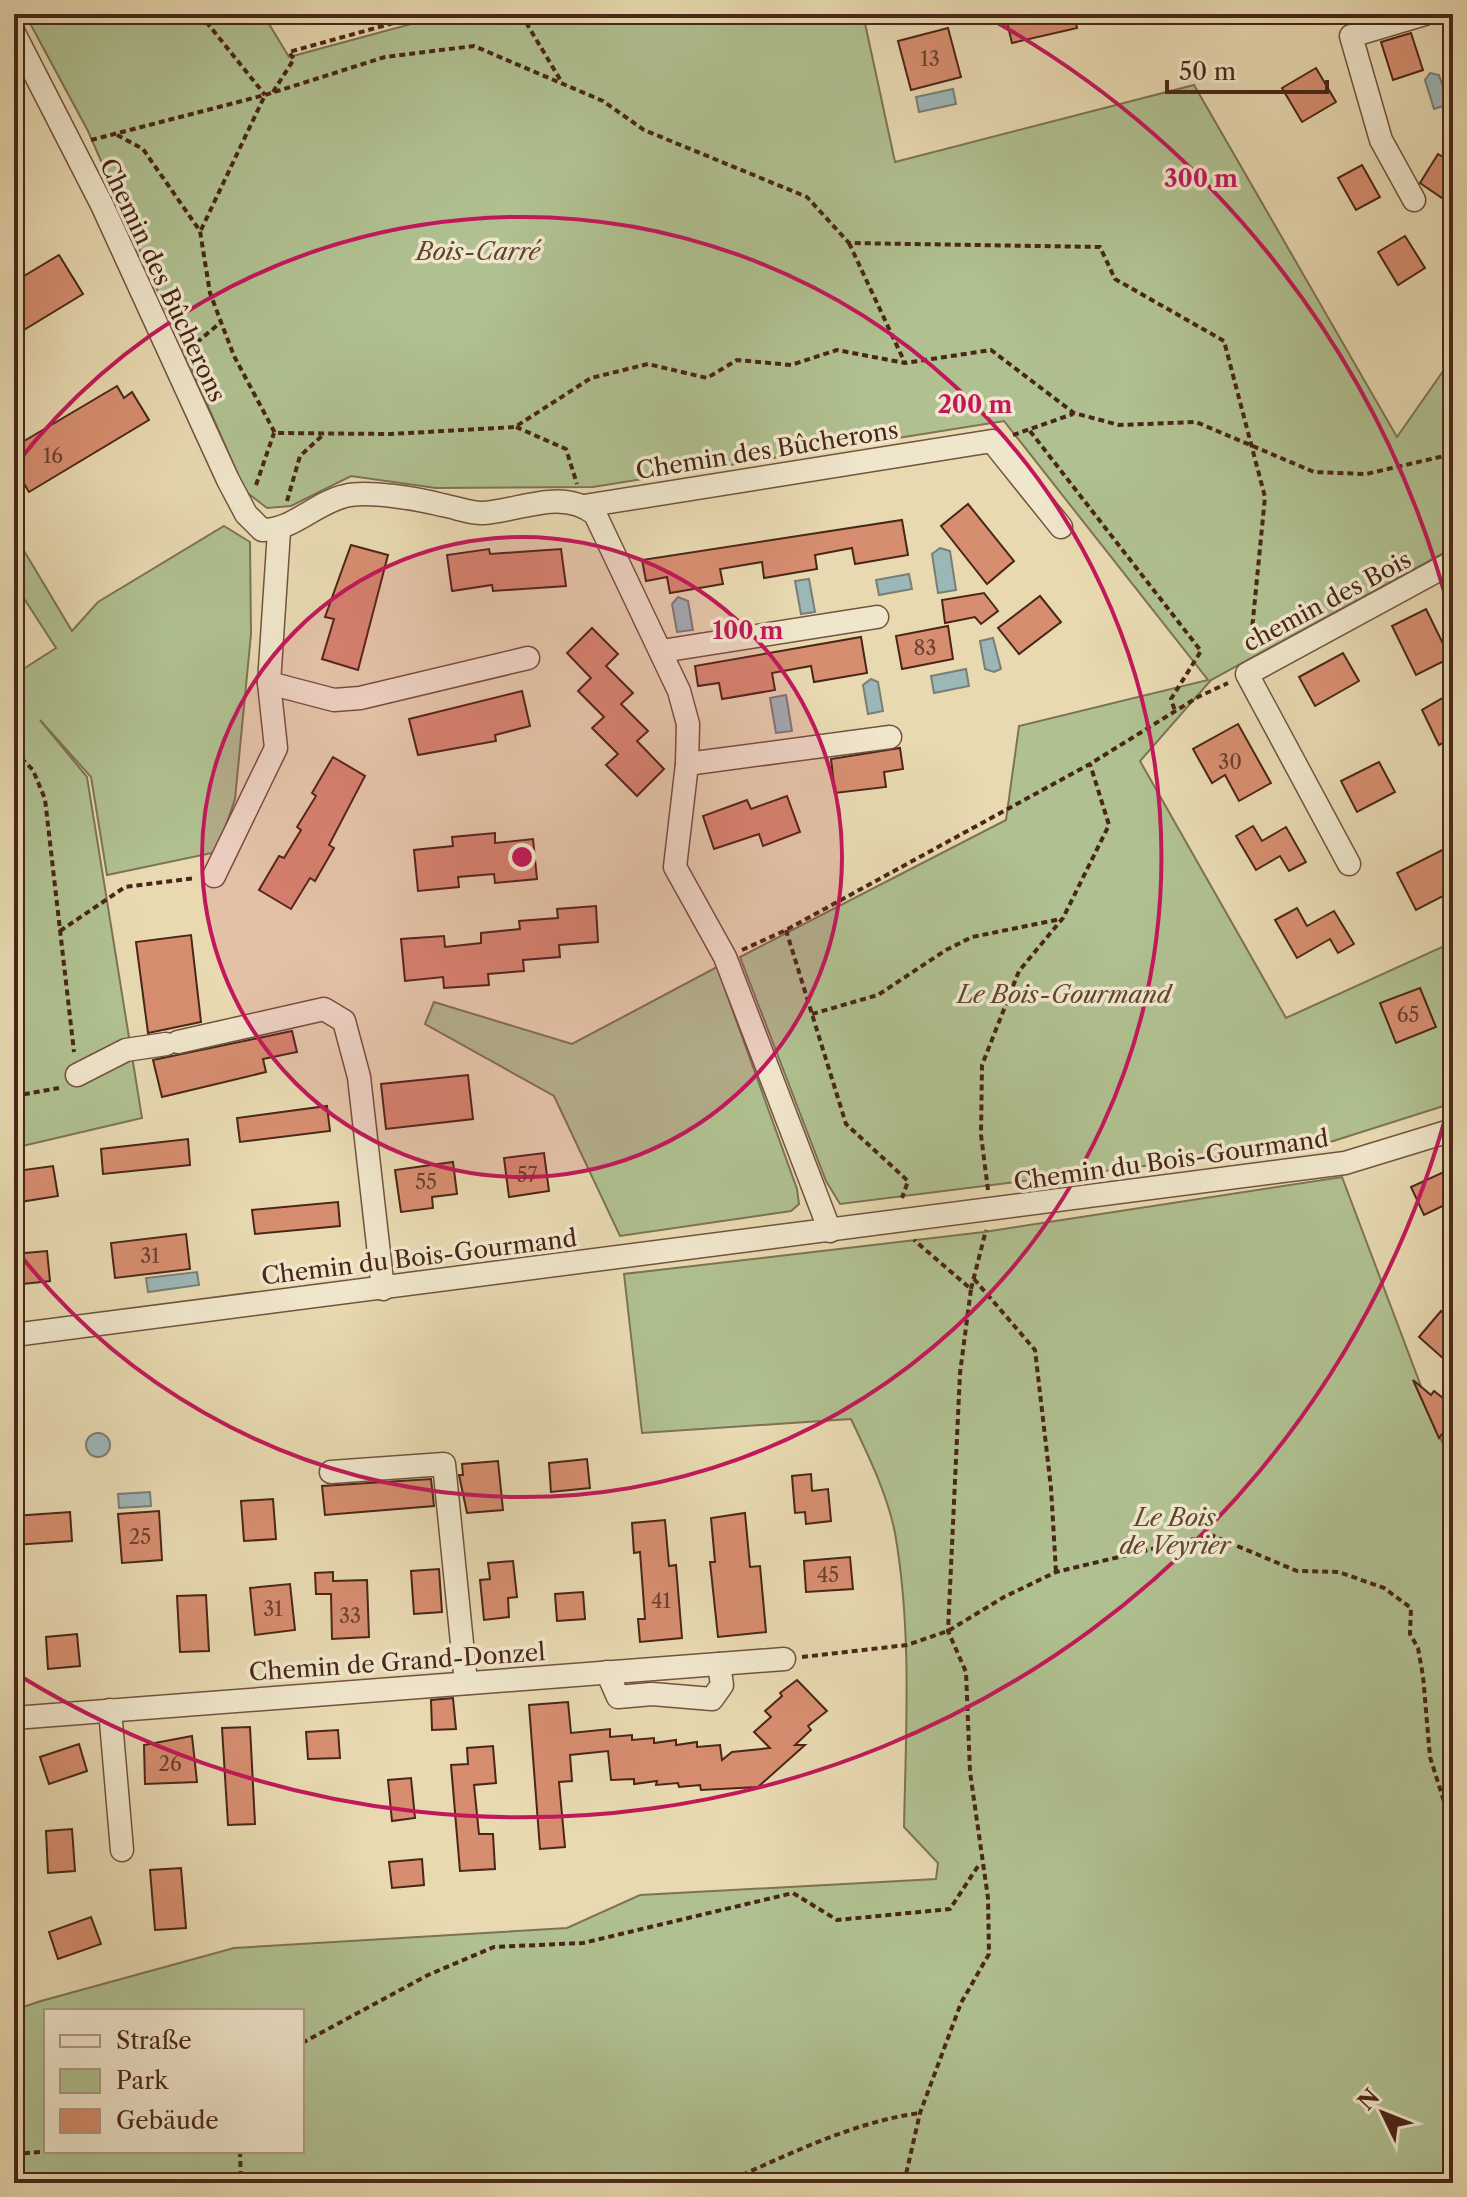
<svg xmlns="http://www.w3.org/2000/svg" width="1467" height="2197" font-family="'Libre Caslon Text',serif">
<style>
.green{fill:#b0c090;stroke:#7d7354;stroke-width:2;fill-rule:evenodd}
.water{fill:#9cb7b7;stroke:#7b7d77;stroke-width:2}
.building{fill:#d78e70;stroke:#4a2618;stroke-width:2}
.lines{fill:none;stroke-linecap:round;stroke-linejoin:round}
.minor-casing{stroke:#72533e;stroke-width:25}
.path{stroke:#4a2618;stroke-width:4;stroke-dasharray:6 4;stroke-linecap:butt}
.minor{stroke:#f0e6cc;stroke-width:22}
.ring{fill:none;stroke:#c2185b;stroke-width:4}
.labels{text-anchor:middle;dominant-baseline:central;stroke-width:7;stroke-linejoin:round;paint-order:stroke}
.number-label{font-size:20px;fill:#6d402e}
.park-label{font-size:24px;font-style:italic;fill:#5e4530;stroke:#f0e6cc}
.street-label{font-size:24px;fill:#4a2618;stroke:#f0e6cc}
.centre{fill:#c2185b;stroke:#f0e6cc;stroke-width:4}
.ring-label{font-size:24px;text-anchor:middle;font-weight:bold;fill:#c2185b;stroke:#f0e6cc;stroke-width:7;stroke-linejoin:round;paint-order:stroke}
</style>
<rect width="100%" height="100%" fill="#e8d9b1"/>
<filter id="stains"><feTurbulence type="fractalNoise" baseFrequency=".0025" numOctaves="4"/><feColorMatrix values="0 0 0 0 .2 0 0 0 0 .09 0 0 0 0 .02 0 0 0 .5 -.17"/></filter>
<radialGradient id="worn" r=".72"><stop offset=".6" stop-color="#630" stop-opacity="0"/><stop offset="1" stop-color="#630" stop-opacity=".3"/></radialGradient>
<g class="green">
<path d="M25,14H263L289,57L448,14H863L895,162L1194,85L1397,437L1453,357V548L1211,680L1140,761L1286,1018L1453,942V1103L1327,1143L840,1204L826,1181L740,957L1006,820L1019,726L1208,680L1004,421L593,487L436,488L351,476L291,506L267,508L245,491L88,131Z"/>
<path d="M224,526L250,542L251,634L235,799L217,852L107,875L91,777L40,720L87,777L142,1118L14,1148V675L56,648L14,583V534L72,631L98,602Z"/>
<path d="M717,967L797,1189L799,1204L791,1211L620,1236L554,1096L425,1024L434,1002L572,1044Z"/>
<path d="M1342,1177L1453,1471V2183H14V2010L41,2001L234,1948L567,1928L640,1895L936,1879L938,1863L904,1827C906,1729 912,1630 895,1533C887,1493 868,1455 851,1419L642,1433L624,1274L984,1232ZM46,2011H302V2151H46Z"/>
</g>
<g class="water">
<path d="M1430,73L1439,75L1449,104L1434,109L1425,80Z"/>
<path d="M953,89L956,104L919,112L916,97Z"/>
<path d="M940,548L950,551L956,590L938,593L932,554Z"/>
<path d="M909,574L912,589L879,595L876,580Z"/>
<path d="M809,579L815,612L801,614L795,581Z"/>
<path d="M678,597L688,601L693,630L677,632L672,604Z"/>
<path d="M993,638L1001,669L994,672L985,669L980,641Z"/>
<path d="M966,669L969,686L934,693L931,676Z"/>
<path d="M871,679L878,682L883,711L868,714L863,685Z"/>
<path d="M786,695L792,731L776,733L770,698Z"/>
<path d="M197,1272L199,1285L148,1292L146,1278Z"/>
<circle cx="98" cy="1445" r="12"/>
<path d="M150,1492L151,1506L119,1508L118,1494Z"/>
</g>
<g class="building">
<path d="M1005,14H1074L1077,28L1012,43Z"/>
<path d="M948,28L961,77L911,90L898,41Z"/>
<path d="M1411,33L1423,70L1393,80L1381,42Z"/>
<path d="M1316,68L1336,102L1302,122L1282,88Z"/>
<path d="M1438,154L1453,163V180L1442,198L1420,183Z"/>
<path d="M1362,165L1380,197L1356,210L1338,178Z"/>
<path d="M1405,236L1425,268L1398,285L1378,252Z"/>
<path d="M59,255L83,294L14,336V282Z"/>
<path d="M117,386L124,398L132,392L149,420L29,492L20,477L14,481V447Z"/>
<path d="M968,504L1014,561L987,584L941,526Z"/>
<path d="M902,520L908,555L855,564L852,548L815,555L817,569L764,578L762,562L720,569L723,584L670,593L667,577L646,581L642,560Z"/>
<path d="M351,545L388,555L358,670L322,659L334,619L325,617Z"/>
<path d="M489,549L490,554L561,549L566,586L493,591L492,585L452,591L447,555Z"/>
<path d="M984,593L998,611L981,624L975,617L945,623L942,600Z"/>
<path d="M1040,596L1061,622L1019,654L998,628Z"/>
<path d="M1426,609L1450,658L1416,675L1392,626Z"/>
<path d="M948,626L953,659L902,669L896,636Z"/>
<path d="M592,628L618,654L606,666L633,693L621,704L648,731L637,741L664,769L637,796L606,765L618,754L592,728L604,717L578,691L591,678L567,653Z"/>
<path d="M861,637L867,673L814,682L811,666L772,673L775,690L722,699L719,683L698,686L695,666Z"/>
<path d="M1343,653L1359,681L1315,706L1299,677Z"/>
<path d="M522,691L530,726L495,735L496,741L418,755L409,719Z"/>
<path d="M1453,692V737L1439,745L1422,710Z"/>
<path d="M1238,724L1271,783L1239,801L1225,775L1212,783L1193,749Z"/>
<path d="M900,748L903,769L884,772L886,787L835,793L831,759Z"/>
<path d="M333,757L365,776L329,845L334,848L315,881L310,878L291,909L259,890L279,856L284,858L301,830L297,827L316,796L312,793Z"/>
<path d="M1379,762L1395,792L1357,812L1341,781Z"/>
<path d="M787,796L800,832L763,846L759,834L714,849L703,816L747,800L751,809Z"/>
<path d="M1253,826L1262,841L1286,827L1306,862L1289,871L1280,856L1256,870L1236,836Z"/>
<path d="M495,833V843L533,839L537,879L495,883L494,874L458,877L459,887L418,891L414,850L453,846L452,837Z"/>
<path d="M1448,847L1453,857V891L1416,910L1397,873Z"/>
<path d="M596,906L598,942L559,945L560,957L523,960L524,971L488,974L489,985L444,988L443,977L405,981L401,939L444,936L445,947L481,943V933L520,929L519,921L558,918L557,909Z"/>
<path d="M1297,908L1307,926L1334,911L1354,944L1338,953L1330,939L1297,958L1275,920Z"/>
<path d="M191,935L201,1022L148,1033L136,942Z"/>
<path d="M1420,988L1436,1027L1396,1043L1380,1003Z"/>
<path d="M292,1031L297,1052L263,1059L266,1072L162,1097L153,1060Z"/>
<path d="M468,1075L473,1119L386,1129L381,1084Z"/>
<path d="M327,1106L330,1131L240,1142L237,1118Z"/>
<path d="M188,1139L190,1165L103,1174L101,1149Z"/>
<path d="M544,1153L549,1191L509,1197L504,1158Z"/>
<path d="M453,1162L457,1194L432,1197L433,1208L401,1212L395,1170Z"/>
<path d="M53,1166L58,1196L20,1202L16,1171Z"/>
<path d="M1446,1171L1453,1187V1201L1424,1215L1411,1187Z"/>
<path d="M338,1202L340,1226L255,1234L252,1210Z"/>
<path d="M186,1234L190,1269L115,1278L111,1243Z"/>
<path d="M47,1251L50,1281L14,1285V1254Z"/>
<path d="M1441,1311L1453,1322V1367L1419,1337Z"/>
<path d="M1413,1380L1431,1395L1434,1391L1448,1402L1444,1406L1453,1414V1421L1439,1438Z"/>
<path d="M587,1459L590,1488L551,1492L549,1463Z"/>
<path d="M498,1461L503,1510L467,1513L459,1475H463L462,1464Z"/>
<path d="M811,1474L812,1491L828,1489L831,1521L806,1524L805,1512L795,1513L792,1476Z"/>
<path d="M431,1479L434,1506L325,1515L322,1486Z"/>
<path d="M273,1499L276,1539L244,1541L241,1501Z"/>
<path d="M159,1511L162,1560L122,1563L118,1514Z"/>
<path d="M70,1512L72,1541L14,1545V1516Z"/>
<path d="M745,1513L750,1567L760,1566L766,1632L718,1637L710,1562H715L711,1518Z"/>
<path d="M665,1520L669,1566L676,1565L682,1638L640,1642L638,1619H645L640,1552L634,1553L632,1523Z"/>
<path d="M850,1557L853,1589L806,1592L804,1561Z"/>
<path d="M513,1561L517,1597L508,1598L509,1617L484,1620L480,1580L490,1579L488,1563Z"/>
<path d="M439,1569L442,1612L414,1614L411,1571Z"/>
<path d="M333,1572V1581L367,1580L369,1637L332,1639L331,1594H316L315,1573Z"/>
<path d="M290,1584L295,1630L255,1635L250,1588Z"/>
<path d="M583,1592L585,1619L557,1621L555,1594Z"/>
<path d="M206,1595L209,1651L180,1652L177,1596Z"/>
<path d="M77,1634L80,1666L48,1669L46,1637Z"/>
<path d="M797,1680L827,1711L808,1726L811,1730L795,1745H805L758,1787L701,1790L700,1785L679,1787L678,1783L656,1785L657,1781L634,1784V1779L611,1780L608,1751L570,1755L572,1781L559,1782L565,1847L540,1849L529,1705L568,1702L571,1733L610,1729V1737L632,1735V1740L654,1738V1743L676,1740V1745L697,1742V1747L720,1745L722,1760L732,1752L770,1748L754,1732L771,1717L765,1711L782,1696L780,1693Z"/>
<path d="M453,1698L456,1729L432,1730L431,1700Z"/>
<path d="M250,1727L255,1824L228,1825L222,1728Z"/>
<path d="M338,1730L340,1758L308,1759L306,1732Z"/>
<path d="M192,1736L197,1782L145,1784L144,1745Z"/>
<path d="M79,1744L87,1771L49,1784L40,1757Z"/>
<path d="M493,1746L496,1783L474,1785L479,1834H493L495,1869L460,1871L451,1765L468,1764L467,1748Z"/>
<path d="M411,1778L415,1818L392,1821L388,1780Z"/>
<path d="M72,1829L75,1871L48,1873L46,1831Z"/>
<path d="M422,1859L424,1885L392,1888L389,1862Z"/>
<path d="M181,1868L186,1928L155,1930L150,1870Z"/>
<path d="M91,1917L101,1944L58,1959L49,1932Z"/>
</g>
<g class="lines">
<g class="minor-casing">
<g id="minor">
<path d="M14,33L102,205L228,480L246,514L262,530C292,531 315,503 345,496C367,490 419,499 442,505C455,507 471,514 484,513C522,510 562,488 595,514L679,691L688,724L687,764L675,867L725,957L830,1231"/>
<path d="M1414,200L1381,140L1351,36L1425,14"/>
<path d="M584,506L992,441L1061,527"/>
<path d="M662,651L877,617"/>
<path d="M269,683L334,700L360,698L528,658"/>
<path d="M687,764L890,737"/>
<path d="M1349,864L1247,674L1453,562"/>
<path d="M214,876L276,748L269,683L279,531"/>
<path d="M178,1042L324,1009L344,1021L359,1077L383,1289"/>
<path d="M77,1075L126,1050L166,1044"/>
<path d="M14,1335L1345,1163L1453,1130"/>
<path d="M331,1472L444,1464L466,1683"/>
<path d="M607,1672L618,1697L652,1694L712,1699L722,1685L719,1664"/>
<path d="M110,1710L122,1850"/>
<path d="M14,1718L784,1659"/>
</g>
</g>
<g class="path">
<path d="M200,14L265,95"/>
<path d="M521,14L561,81"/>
<path d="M273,92L294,59L289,52L426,14"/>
<path d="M117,135L143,149L200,231L210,293L221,322L234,356L275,433L391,434L515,427L591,378L648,364L707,378L737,360L791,365L837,350L905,363L991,350L1074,413L1119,425L1196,422L1314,472L1366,474L1453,454"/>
<path d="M91,140L265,95L385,57L474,46L603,101L644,130L807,197L849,243L1100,247L1115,279L1224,341L1265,497L1250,650"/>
<path d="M201,230L265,95"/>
<path d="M849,243L905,363"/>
<path d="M189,349L221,322"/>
<path d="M516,427L566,449L577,484"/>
<path d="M1030,431L1201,651L1171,699L1175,711"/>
<path d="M1013,435L1073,414"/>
<path d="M256,485L274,433"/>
<path d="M287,501L300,456L324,434"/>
<path d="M14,751L33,770L45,799L74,1052"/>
<path d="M786,930L846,1124L908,1181L902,1198"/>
<path d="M60,931L125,887L195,878"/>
<path d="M742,950L786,930L1090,764L1198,697L1228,683"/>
<path d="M812,1014L878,995L946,950L972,937L1061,919"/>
<path d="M14,1096L59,1088"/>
<path d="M988,1190L981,1135L982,1065L1019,971L1063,918L1109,825L1090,764"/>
<path d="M974,1279L1035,1350L1051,1488L1056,1572"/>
<path d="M971,1289L986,1230"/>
<path d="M802,1657L907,1645L948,1631L1004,1597L1056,1572L1211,1535L1297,1571L1339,1572L1384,1588L1411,1608L1410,1634L1418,1648L1423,1676L1430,1757L1453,1830"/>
<path d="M302,2043L428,1975L494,1947L583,1943L793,1893L837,1920L950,1909L980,1863"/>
<path d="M240,2151L241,2183"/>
<path d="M14,2154L55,2151"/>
<path d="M724,2183C786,2156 852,2122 920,2113"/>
<path d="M904,2183L920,2113L961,2003L989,1954L988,1898L970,1772L966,1672L948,1631L960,1373L971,1289L914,1240"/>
</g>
<use href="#minor" class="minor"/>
</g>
<circle cx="522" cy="857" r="320" fill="#c2185b" fill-opacity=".12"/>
<g class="ring">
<circle cx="522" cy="857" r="320"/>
<path d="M14 467A640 640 0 1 1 14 1247"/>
<path d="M1451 1097A960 960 0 0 1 20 1676M987 17A960 960 0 0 1 1451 617"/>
</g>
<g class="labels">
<g class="number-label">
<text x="930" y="59">13</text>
<text x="53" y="456">16</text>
<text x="925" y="648">83</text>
<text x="1230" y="762">30</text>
<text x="1408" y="1015">65</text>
<text x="527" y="1175">57</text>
<text x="426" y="1182">55</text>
<text x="150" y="1256">31</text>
<text x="140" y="1537">25</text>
<text x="828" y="1575">45</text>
<text x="661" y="1601">41</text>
<text x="273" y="1609">31</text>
<text x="350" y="1616">33</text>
<text x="170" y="1764">26</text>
</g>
<g class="park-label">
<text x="478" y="251">Bois-Carré</text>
<text x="1064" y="994">Le Bois-Gourmand</text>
<text x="1175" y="1517">Le Bois<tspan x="1175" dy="28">de Veyrier</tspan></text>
</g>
<g class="street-label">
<text transform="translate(163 280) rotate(65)">Chemin des Bûcherons</text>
<text transform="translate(767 450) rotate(-9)">Chemin des Bûcherons</text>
<text transform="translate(1327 601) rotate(-28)">chemin des Bois</text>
<text transform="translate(1171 1160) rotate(-8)">Chemin du Bois-Gourmand</text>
<text transform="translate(419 1257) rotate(-7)">Chemin du Bois-Gourmand</text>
<text transform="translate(397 1662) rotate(-4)">Chemin de Grand-Donzel</text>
</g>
</g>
<circle cx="522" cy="857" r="12" class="centre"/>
<g class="ring-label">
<text x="1201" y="187">300 m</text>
<text x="975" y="413">200 m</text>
<text x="748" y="639">100 m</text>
</g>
<rect width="1467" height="2197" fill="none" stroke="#e8d9b1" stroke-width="48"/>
<rect x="16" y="16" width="1435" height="2165" fill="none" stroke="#4a2618" stroke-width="4"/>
<rect x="24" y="24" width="1419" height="2149" fill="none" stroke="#4a2618" stroke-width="2"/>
<rect x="44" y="2009" width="260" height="144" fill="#f0e6cc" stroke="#ae9984" stroke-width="2"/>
<rect x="60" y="2035" width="40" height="12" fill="#f0e6cc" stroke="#ae9984" stroke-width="2"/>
<text x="116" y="2049" font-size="24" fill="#4a2618">Straße</text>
<rect x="60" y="2069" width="40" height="24" fill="#b0c090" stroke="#ae9984" stroke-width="2"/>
<text x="116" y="2089" font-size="24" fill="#4a2618">Park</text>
<rect x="60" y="2109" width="40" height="24" fill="#d78e70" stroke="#ae9984" stroke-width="2"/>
<text x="116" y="2129" font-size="24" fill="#4a2618">Gebäude</text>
<g transform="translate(1383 2113) rotate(313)" stroke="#f0e6cc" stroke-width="6" paint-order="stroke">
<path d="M0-6L14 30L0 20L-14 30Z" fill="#4a2618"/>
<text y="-12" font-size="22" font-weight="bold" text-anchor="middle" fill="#4a2618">N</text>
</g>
<path d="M1167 80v12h160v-12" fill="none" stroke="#4a2618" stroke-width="4"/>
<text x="1179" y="80" font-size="24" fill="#4a2618" stroke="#f0e6cc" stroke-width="6" paint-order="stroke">50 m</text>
<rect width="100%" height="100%" filter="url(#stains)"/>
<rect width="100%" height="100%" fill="url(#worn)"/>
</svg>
